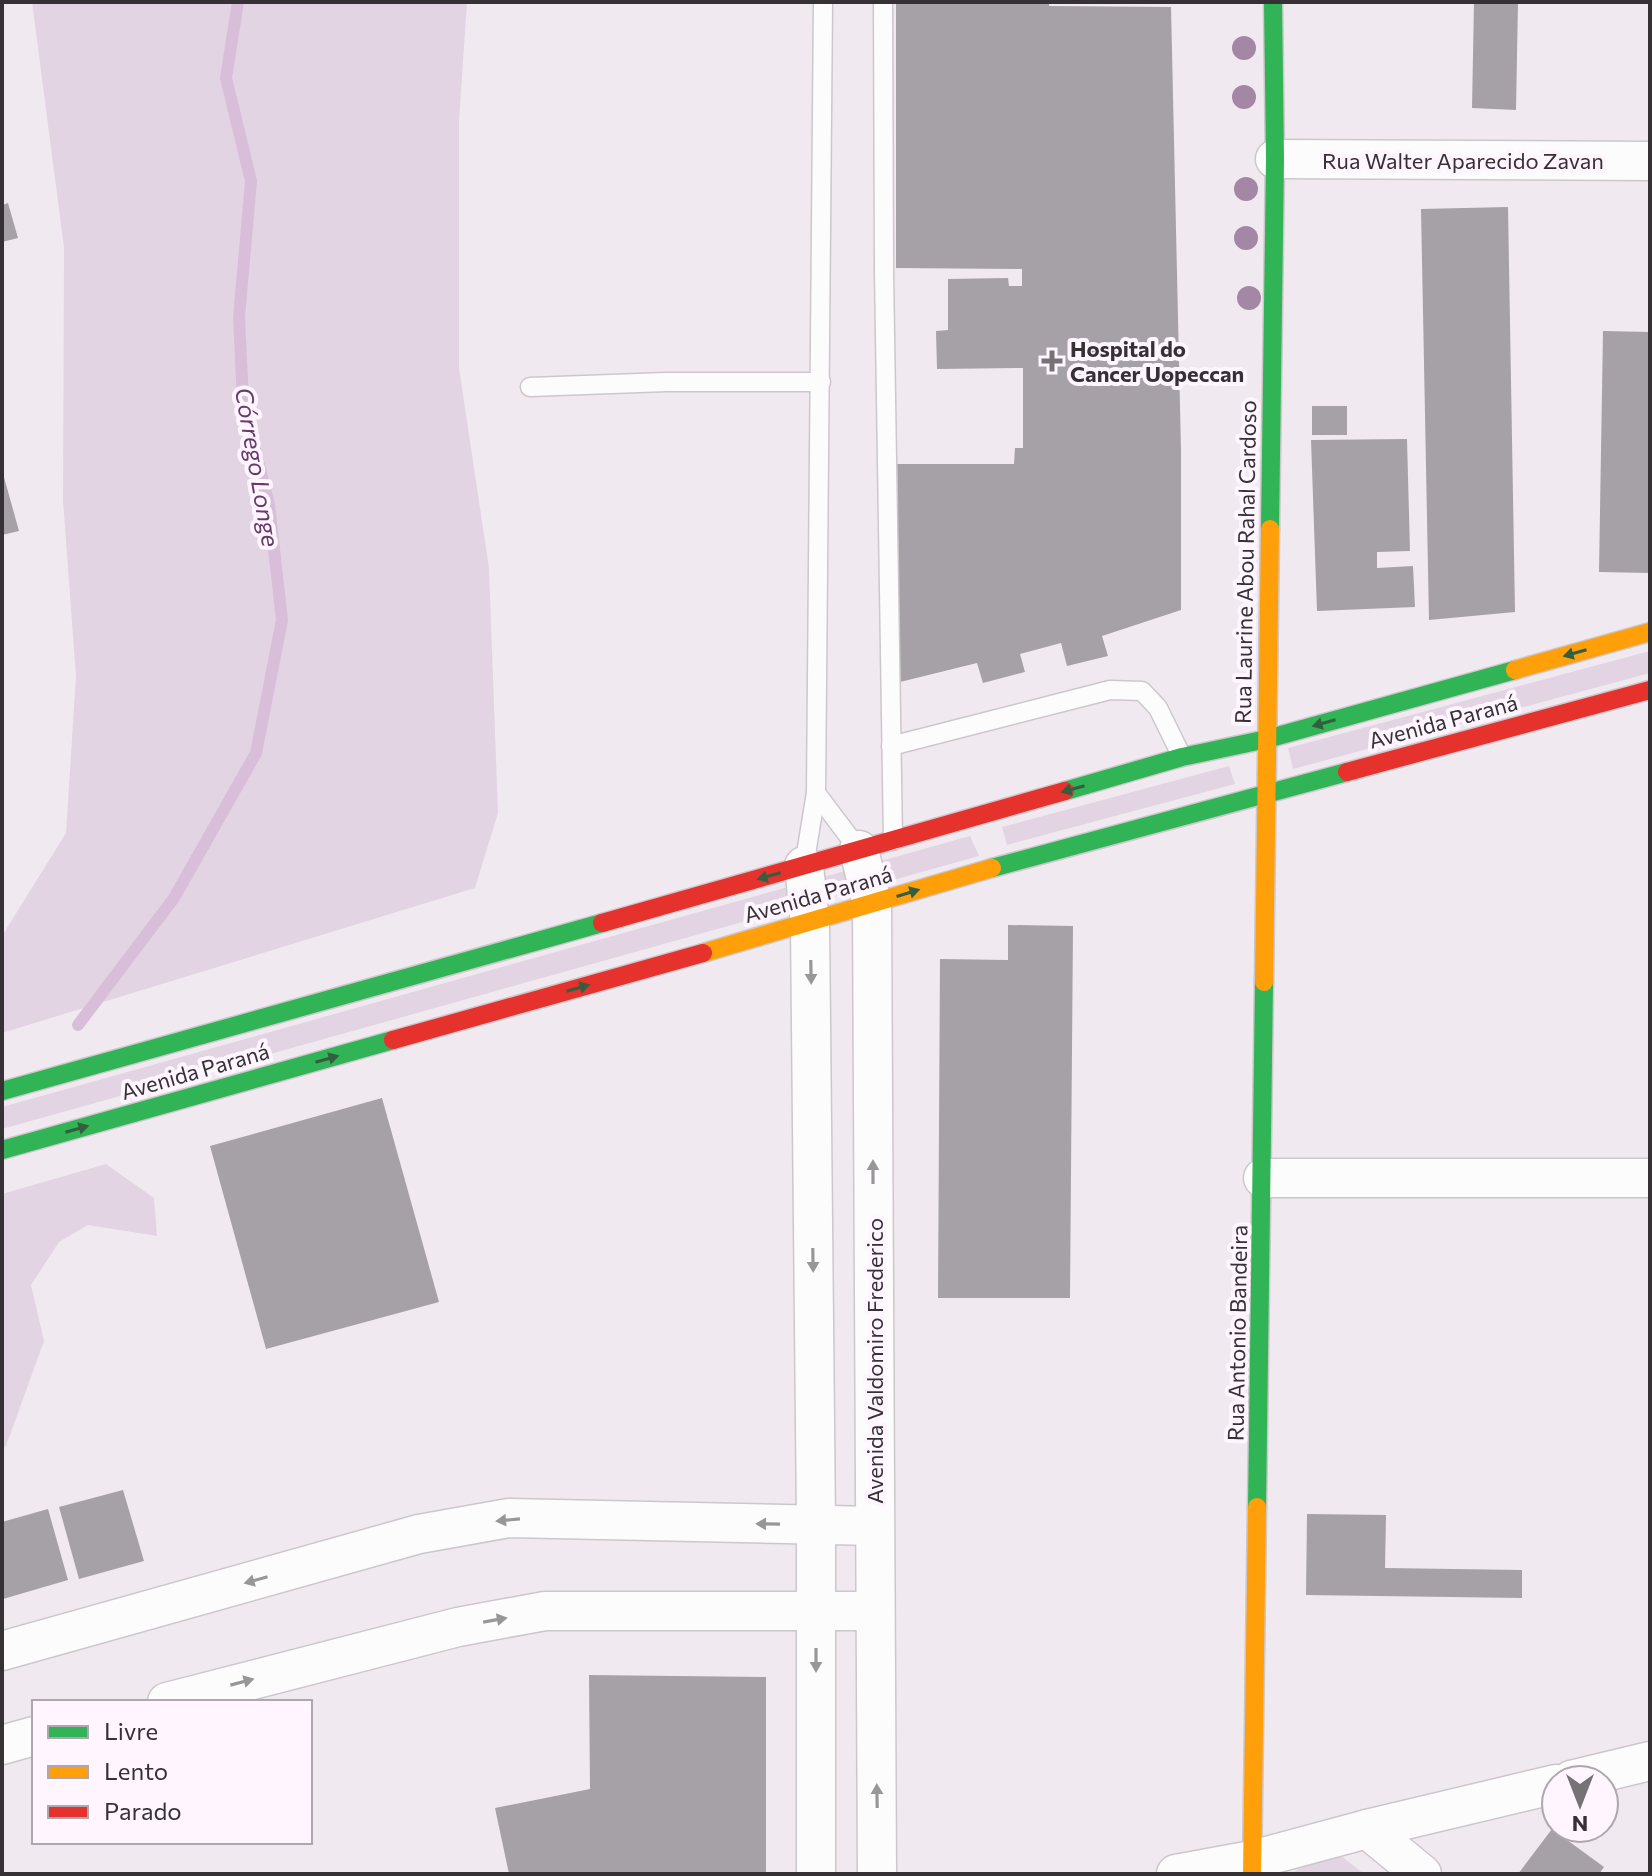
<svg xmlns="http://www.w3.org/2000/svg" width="1652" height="1876" font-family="Commissioner,sans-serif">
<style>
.green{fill:#e3d4e3}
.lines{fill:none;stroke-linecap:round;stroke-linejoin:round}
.stream{stroke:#d9beda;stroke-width:12}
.building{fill:#a6a1a6}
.lane-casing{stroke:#ccc7cc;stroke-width:21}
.street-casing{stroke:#ccc7cc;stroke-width:41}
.fast-casing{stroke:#ccc7cc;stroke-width:21}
.slow-casing{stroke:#ccc7cc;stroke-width:21}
.jam-casing{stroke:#ccc7cc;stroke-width:21}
.lane{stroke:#fdfcfd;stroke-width:18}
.street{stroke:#fdfcfd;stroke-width:38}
.fast{stroke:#30b455;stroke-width:18}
.slow{stroke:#ff9f0a;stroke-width:18}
.jam{stroke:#e5322d;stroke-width:18}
.tree{fill:#a387a4}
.oneway{fill:#335f40}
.oneway2{fill:#999699}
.poi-dot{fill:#767276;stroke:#fef5fe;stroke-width:3}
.labels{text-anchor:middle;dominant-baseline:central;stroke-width:8;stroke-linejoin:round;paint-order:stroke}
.street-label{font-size:22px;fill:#353135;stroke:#fef5fe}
.poi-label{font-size:22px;font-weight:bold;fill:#353135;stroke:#fef5fe;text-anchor:start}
.water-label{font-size:24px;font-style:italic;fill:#683a6b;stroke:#fef5fe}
</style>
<rect width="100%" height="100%" fill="#f0eaf0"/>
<g class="green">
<path d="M32,2H467L459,121V368L489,568L498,813L475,888L2,1033V936L66,833L76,676L63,501L64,248Z"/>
<path d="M1650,651V673L1293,769L1288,748Z"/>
<path d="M1229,766L1235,784L1007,845L1002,827Z"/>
<path d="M970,836L979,856L2,1129V1107Z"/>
<path d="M106,1164L154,1198L157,1236L88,1225L59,1242L31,1285L44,1341L6,1446L2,1449V1194Z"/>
<path d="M1336,1852L1364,1874H1289Z"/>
</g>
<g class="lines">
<path class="stream" d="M78,1025L174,898L256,753L282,620L269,505L243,402L239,317L251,181L226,78L238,2"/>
</g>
<g class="building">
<path d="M896,2H1049V6L1171,7L1181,451V610L1102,636L1108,656L1067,666L1061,643L1020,654L1025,672L983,683L977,663L900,682L897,464H1014L1015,448H1023V368L937,369L936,331L948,330V279L1008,278L1009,286H1022V269L896,268Z"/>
<path d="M1474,2H1518L1516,110L1472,108Z"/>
<path d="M8,203L18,238L2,242V205Z"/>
<path d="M1508,207L1515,612L1429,620L1421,209Z"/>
<path d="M1603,331L1650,332V573L1599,572Z"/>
<rect x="1312" y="406" width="35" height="29"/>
<path d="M1407,439L1410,551L1377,552V568L1413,566L1415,607L1317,611L1311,440Z"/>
<path d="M2,470L19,531L2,535Z"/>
<path d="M1008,925L1073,926L1070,1298H938L940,959L1008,960Z"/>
<path d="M382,1098L439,1302L266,1349L210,1146Z"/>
<path d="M123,1490L144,1561L79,1579L59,1507Z"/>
<path d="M48,1509L68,1580L3,1599L2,1522Z"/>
<path d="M1307,1514L1386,1515L1385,1568L1522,1570V1598L1306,1595Z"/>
<path d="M589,1675L766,1677V1874H509L495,1808L590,1789Z"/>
<path d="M1552,1829L1604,1867L1599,1874H1518Z"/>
</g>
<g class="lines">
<g class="lane-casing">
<g id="lane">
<path d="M883,2L884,271L893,841"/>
<path d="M530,387L666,382H821"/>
<path d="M891,746L1110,690L1142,691L1158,708L1182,757"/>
<path d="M816,793L859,850"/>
<path d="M804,866L816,793L823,2"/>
</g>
</g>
<g class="street-casing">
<g id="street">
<path d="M1275,159L1650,161"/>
<path d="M859,850L872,904L877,1874"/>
<path d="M804,866L810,923L816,1524V1874"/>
<path d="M1263,1178H1650"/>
<path d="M2,1651L419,1534L509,1518L874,1526"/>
<path d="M167,1702L458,1627L545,1611H875"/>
<path d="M2,1745L34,1736"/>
<path d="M1571,1780L1650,1761"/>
<path d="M1367,1829L1422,1874"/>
<path d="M1176,1874L1252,1860L1367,1829L1556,1784"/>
</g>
</g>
<g class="fast-casing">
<g id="fast">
<path d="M1270,529L1275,159L1273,2"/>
<path d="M1065,791L1182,757L1267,739L1515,670"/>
<path d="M992,868L1347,772"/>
<path d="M2,1091L602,923"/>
<path d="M2,1150L393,1040"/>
<path d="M1257,1507L1264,982"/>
</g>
</g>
<g class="slow-casing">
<g id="slow">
<path d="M1515,670L1650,632"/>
<path d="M703,953L992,868"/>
<path d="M1264,982L1270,529"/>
<path d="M1252,1874L1257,1507"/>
</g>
</g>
<g class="jam-casing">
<g id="jam">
<path d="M1347,772L1650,690"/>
<path d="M602,923L1065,791"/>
<path d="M393,1040L703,953"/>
</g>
</g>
<use href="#lane" class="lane"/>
<use href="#street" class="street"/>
<use href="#fast" class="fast"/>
<use href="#slow" class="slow"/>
<use href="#jam" class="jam"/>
</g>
<g class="tree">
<circle cx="1244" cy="48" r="12"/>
<circle cx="1244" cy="97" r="12"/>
<circle cx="1246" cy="189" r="12"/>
<circle cx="1246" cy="238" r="12"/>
<circle cx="1249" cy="298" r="12"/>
</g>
<defs><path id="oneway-solid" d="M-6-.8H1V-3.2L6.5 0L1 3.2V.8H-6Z" transform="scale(2)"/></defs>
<g class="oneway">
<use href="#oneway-solid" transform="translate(1575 653) rotate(164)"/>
<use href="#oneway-solid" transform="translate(1324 723) rotate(164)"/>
<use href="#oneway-solid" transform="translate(1073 789) rotate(164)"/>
<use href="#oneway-solid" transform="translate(769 876) rotate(164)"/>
<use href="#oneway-solid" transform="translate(908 893) rotate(-17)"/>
<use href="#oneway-solid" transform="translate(578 988) rotate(-16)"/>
<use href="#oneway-solid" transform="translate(327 1059) rotate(-16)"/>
<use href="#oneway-solid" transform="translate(77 1129) rotate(-16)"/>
</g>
<g class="oneway2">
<use href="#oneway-solid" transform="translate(811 972) rotate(89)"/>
<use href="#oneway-solid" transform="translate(873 1172) rotate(-90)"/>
<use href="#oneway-solid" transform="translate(813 1260) rotate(89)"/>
<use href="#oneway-solid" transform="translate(508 1520) rotate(175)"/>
<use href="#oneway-solid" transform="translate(768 1524) rotate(-179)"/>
<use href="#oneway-solid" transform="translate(256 1580) rotate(164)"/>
<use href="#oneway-solid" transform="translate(495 1620) rotate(-10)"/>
<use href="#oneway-solid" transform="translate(816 1660) rotate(90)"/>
<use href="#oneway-solid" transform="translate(242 1682) rotate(-15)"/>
<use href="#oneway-solid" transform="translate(877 1796) rotate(-91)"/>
</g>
<path class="poi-dot" d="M1048 349h8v8h8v8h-8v8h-8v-8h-8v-8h8z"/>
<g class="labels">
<g class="street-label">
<text x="1463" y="160">Rua Walter Aparecido Zavan</text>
<text transform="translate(1245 562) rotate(-89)">Rua Laurine Abou Rahal Cardoso</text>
<text transform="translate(1443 721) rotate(-15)">Avenida Paraná</text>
<text transform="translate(818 894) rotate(-16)">Avenida Paraná</text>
<text transform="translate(195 1071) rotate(-16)">Avenida Paraná</text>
<text transform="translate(1237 1333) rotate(-89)">Rua Antonio Bandeira</text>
<text transform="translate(874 1361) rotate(-90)">Avenida Valdomiro Frederico</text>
</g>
<g class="poi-label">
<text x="1070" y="348">Hospital do<tspan x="1070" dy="25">Cancer Uopeccan</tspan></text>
</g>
<g class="water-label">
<text transform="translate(258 467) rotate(80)">Córrego Longe</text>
</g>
</g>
<rect width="1652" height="1876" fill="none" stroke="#353135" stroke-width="8"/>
<rect x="32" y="1700" width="280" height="144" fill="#fef5fe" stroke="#aea7ae" stroke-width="2"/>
<rect x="48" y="1726" width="40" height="12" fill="#30b455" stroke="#aea7ae" stroke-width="2"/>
<text x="104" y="1740" font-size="24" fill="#353135">Livre</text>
<rect x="48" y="1766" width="40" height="12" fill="#ff9f0a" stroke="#aea7ae" stroke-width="2"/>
<text x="104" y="1780" font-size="24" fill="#353135">Lento</text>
<rect x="48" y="1806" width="40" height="12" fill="#e5322d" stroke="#aea7ae" stroke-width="2"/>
<text x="104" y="1820" font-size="24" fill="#353135">Parado</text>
<g transform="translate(1580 1804) rotate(180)"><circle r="38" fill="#fef5fe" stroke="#aea7ae" stroke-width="2"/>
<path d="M0-6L14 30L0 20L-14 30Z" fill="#767276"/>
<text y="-12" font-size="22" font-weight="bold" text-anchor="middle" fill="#353135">N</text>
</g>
</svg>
